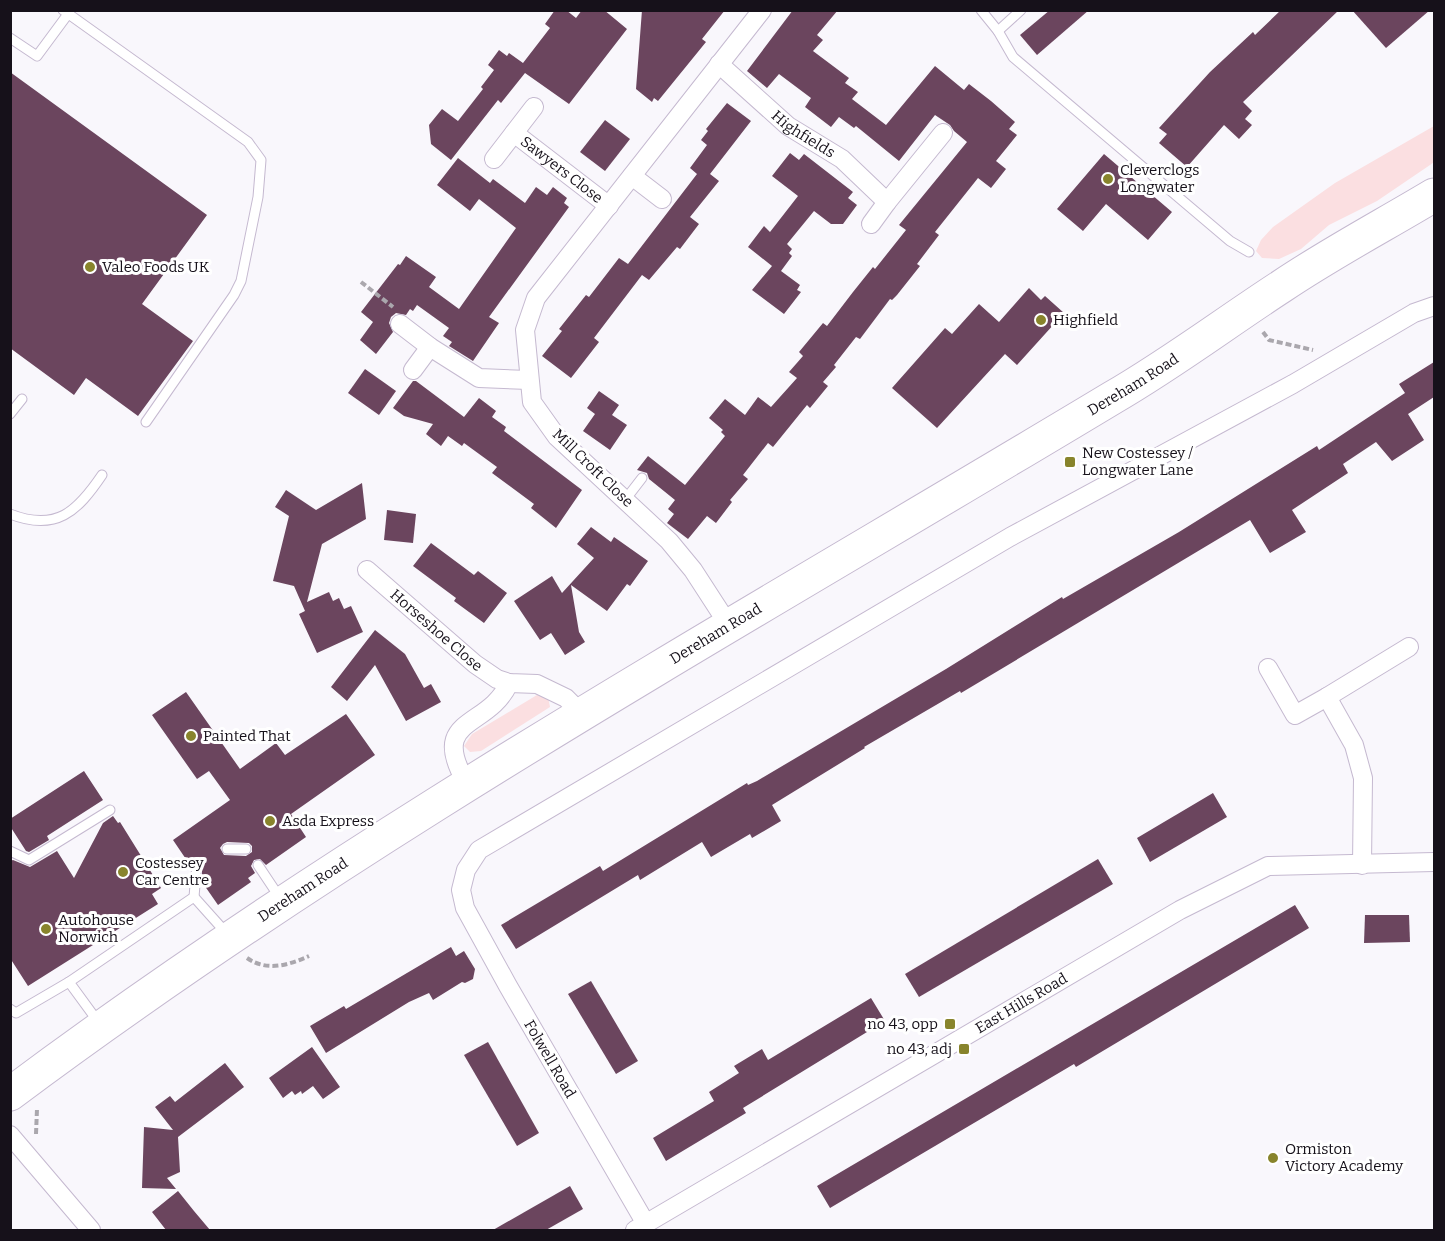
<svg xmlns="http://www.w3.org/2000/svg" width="1445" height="1241" font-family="Bitter,serif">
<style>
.green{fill:#fbdfe1}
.building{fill:#6b455e;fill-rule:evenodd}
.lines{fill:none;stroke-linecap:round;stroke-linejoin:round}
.lane-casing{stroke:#c5b9d0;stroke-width:11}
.street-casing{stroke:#c5b9d0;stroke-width:20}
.highway-casing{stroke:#c5b9d0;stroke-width:35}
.path{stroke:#aaa7ad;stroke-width:4;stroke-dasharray:6 3;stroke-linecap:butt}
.lane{stroke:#fff;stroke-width:9}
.street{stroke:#fff;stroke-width:18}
.highway{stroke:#fff;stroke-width:33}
.poi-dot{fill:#88842c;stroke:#fff;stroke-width:2}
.labels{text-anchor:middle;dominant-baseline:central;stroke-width:6;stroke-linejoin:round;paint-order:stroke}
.street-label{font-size:15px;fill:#16111a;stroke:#fff}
.poi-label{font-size:15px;fill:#16111a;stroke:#fff;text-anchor:start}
</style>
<rect width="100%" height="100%" fill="#f9f7fc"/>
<g class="green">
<path d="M1434,126V162L1430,165L1377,201L1329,225L1301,249L1279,259L1262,258L1256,251L1261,240L1273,227L1335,183Z"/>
<path d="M537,695L548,697L550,707L481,751L470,752L464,746L472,734Z"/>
</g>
<g class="building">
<path d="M555,10H566L576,18L582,10H604L627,29L569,104L525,73L501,103L498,100L451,160L431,144L429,125L442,109L458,121L483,89L481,87L494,70L488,65L499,50L507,56L509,53L523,63L550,28L545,24Z"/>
<path d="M642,10H725L702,39L706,42L658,101L654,98L652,102L636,89Z"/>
<path d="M793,10H838L817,35L823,40L813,51L849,78L845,83L858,92L852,99L886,125L935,66L964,90L969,84L991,101L1015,122L1009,129L1017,135L996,161L1006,169L991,188L978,178L935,232L939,235L917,264L920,266L897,295L892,300L890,299L860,339L856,337L834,365L836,367L823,382L828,386L810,408L807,405L773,447L768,443L743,475L748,479L730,500L732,502L716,523L707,516L688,539L667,523L674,514L668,509L675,500L649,479L647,473L637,470L648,456L685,485L725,436L721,432L723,430L709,418L725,399L745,415L758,397L771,407L797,378L789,372L803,356L799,352L823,323L827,326L853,292L873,267L875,269L906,230L899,225L967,142L954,131L950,125L935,115L899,161L856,126L854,128L839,117L831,127L805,107L811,98L779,74L767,88L747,71Z"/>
<path d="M1050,10H1089L1037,55L1020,35Z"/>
<path d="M1281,10H1339L1243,102L1252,111L1245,119L1252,125L1239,139L1224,125L1187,167L1159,143L1167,134L1159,128L1210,72L1253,32L1255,35Z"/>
<path d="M1352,10H1430L1386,48Z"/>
<path d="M10,72L207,215L142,304L193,341L138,416L86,378L74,395L10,348Z"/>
<path d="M727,103L751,121L710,174L719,181L690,217L699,224L680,249L677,247L649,280L642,275L594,338L599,342L571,378L542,356L562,331L559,329L586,295L589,297L619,258L628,264L697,174L690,168L707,145L701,140L708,131L706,129Z"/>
<path d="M605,120L630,139L605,171L580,152Z"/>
<path d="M790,153L799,160L804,154L853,192L848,198L857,205L843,224H831L814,211L787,244L792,249L789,253L792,256L781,271L800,285L797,290L801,292L784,314L752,290L772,266L748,247L764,226L770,232L798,196L772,176Z"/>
<path d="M1104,154L1172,212L1148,240L1106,204L1083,231L1057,209Z"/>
<path d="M458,158L490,183L493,179L525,203L536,187L547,195L553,187L567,198L564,203L569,207L489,317L499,323L473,361L449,346L452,342L443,336L449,328L417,305L413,311L410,309L406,315L396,313L391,317L389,323L393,332L376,354L360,340L373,322L361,312L398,264L400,265L406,256L436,277L429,287L459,309L516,228L479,199L470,211L437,185Z"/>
<path d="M1029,288L1041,300L1045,296L1064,313L1017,365L1005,354L937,428L892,388L945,328L952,334L979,304L999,322Z"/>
<path d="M1434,362V397L1408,414L1424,440L1392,461L1376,442L1343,464L1348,473L1292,510L1306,532L1270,553L1250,520L961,693L960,691L864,747L865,748L772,805L781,821L752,838L750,834L711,857L702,842L640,880L638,875L516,949L501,925L600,866L603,871L747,783L748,785L757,781L946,669L1062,597L1063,599L1179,532L1317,446L1319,450L1405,393L1399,384Z"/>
<path d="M365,369L396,391L379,415L348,393Z"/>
<path d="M413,381H416L464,417L479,398L496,411L492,417L506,427L504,431L582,490L556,528L531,508L534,504L492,473L497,467L464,443L462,446L448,436L441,446L426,434L433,424L404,416L393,408Z"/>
<path d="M599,391L619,405L612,415L627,425L610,450L583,431L595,414L587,408Z"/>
<path d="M362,483L366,519L322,544L307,602L329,592L333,601L339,598L344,609L351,606L363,632L317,653L299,614L305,611L294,586L273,581L289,516L275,507L286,490L316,510Z"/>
<path d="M387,510L416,514L413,543L384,540Z"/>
<path d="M591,527L611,542L614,537L648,561L630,586L627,584L607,611L571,585L579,632L585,642L565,655L551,633L540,640L514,601L552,576L562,593L594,558L577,544Z"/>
<path d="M431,543L474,575L478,571L507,593L484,623L454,601L456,598L413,566Z"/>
<path d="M375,630L405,654L424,688L431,684L441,702L406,721L375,665L347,701L331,687Z"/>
<path d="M186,692L240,769L276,743L285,755L346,714L375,755L291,814L306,837L266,865L260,859L254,860L251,866L255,873L248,878L251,882L218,905L202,882V870L197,866L192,868L173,840L230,800L209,771L197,779L152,715ZM227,842L249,843L252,846V852L246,856L224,855L220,848L223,844Z"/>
<path d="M84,771L103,800L47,836L49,840L29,852L26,851L10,826V819Z"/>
<path d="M1213,793L1227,817L1150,862L1137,838Z"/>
<path d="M113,816L118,823L120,822L161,888L152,894L158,904L28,986L10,958V861L13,860L30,867L57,851L74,878L103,823Z"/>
<path d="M1098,859L1113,884L919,997L905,974Z"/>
<path d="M1295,905L1309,928L1076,1067L1074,1064L830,1208L817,1186Z"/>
<path d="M1365,915H1409L1410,942L1364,943Z"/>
<path d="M451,947L456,956L464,951L475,969L473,979L465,983L462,982L433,1000L429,993L409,1002L326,1053L310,1026L344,1006L346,1009Z"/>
<path d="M591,981L638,1061L616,1074L568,994Z"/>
<path d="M871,998L885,1021L743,1108L746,1113L666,1161L653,1138L714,1101L709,1092L739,1073L734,1066L762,1049L768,1060Z"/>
<path d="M488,1042L539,1133L517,1146L464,1055Z"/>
<path d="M312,1047L340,1087L323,1099L313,1086L302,1094L301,1091L295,1095L292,1091L283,1098L269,1078Z"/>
<path d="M225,1063L244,1087L178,1137L180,1172L167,1178L176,1189L142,1188L144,1127L173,1130L155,1107L170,1096L175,1102Z"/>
<path d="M570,1186L583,1209L546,1230H493Z"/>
<path d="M178,1191L194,1211L210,1230H166L152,1212Z"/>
</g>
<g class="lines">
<g class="lane-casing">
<g id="lane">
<path d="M63,10L248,142L261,160L258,197L241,281L234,295L146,422"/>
<path d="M981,10L998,31L1013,57L1230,241L1249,252"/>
<path d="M998,31L1021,10"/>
<path d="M10,38L37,56L68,14"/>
<path d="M10,414L22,399"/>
<path d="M625,500L642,478"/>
<path d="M10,514C56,532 77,512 102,475"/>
<path d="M227,849H246"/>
<path d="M10,851L29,860L110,810"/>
<path d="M258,865L280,898"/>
<path d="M194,897L196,873"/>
<path d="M10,1009L16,1013L69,982"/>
<path d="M99,1023L69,982L194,897L228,935"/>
</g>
</g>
<g class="street-casing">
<g id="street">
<path id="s1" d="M719,64L788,126L842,159L887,202L943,133"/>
<path d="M514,133L534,107"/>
<path id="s2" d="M494,159L514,133L609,206"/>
<path d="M632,176L662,199"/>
<path d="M871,224L887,202"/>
<path d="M400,324L430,347L479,378L529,380"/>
<path d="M413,370L430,347"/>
<path id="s3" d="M367,570L475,664L497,679L509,683L537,684L566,698L582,714"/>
<path d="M728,624L693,570L669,541L557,437L532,402L525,330L536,298L762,10"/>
<path d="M1268,668L1295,715L1327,697"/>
<path d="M467,784C427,716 488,730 509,683"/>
<path d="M1362,865L1363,778L1354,745L1327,697L1409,647"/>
<path d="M10,1135L91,1230"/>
<path d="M646,1224L508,986L465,908L461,890L466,870L479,850L1010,537L1293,384L1414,313L1434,306"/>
<path id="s4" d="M635,1230L1180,910L1268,866L1434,862"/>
</g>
</g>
<g class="highway-casing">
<g id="highway">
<path id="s5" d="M10,1094C359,833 740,622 1112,398C1171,364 1225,323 1282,286C1331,253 1384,225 1434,195"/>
</g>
</g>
<g class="path">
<path d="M361,282L393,307"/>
<path d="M1263,332L1269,340L1313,350"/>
<path d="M247,958C267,972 289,965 309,956"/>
<path d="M36,1134L37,1109"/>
</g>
<use href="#lane" class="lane"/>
<use href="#street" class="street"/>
<use href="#highway" class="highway"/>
</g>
<g class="poi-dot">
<circle cx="1108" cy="179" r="6"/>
<circle cx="90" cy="267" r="6"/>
<circle cx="1041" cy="320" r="6"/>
<rect x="1064" y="456" width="12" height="12" rx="3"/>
<circle cx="191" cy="736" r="6"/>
<circle cx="270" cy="821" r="6"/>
<circle cx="123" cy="872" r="6"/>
<circle cx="46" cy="929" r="6"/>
<rect x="944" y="1018" width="12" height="12" rx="3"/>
<rect x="958" y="1043" width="12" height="12" rx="3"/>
<circle cx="1273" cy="1158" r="6"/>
</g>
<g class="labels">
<g class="street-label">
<text stroke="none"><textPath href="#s1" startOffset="110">Highfields</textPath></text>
<text stroke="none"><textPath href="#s2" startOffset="93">Sawyers Close</textPath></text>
<text stroke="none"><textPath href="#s5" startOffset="1329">Dereham Road</textPath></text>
<text transform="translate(593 468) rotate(44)">Mill Croft Close</text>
<text stroke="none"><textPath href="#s3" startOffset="92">Horseshoe Close</textPath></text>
<text stroke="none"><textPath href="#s5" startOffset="843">Dereham Road</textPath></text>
<text stroke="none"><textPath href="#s5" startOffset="357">Dereham Road</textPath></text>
<text stroke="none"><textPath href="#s4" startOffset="448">East Hills Road</textPath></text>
<text transform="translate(550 1059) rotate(60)">Folwell Road</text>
</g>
<g class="poi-label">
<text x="1120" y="170">Cleverclogs<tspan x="1120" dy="17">Longwater</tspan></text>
<text x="102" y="267">Valeo Foods UK</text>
<text x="1053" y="320">Highfield</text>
<text x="1082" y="453">New Costessey /<tspan x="1082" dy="17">Longwater Lane</tspan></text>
<text x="203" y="736">Painted That</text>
<text x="282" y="821">Asda Express</text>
<text x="135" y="863">Costessey<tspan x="135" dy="17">Car Centre</tspan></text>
<text x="58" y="920">Autohouse<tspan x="58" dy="17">Norwich</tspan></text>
<text x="938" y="1024" text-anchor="end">no 43, opp</text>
<text x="952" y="1049" text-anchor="end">no 43, adj</text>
<text x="1285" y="1149">Ormiston<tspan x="1285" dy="17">Victory Academy</tspan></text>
</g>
</g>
<rect width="1445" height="1241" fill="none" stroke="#16111a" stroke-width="24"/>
</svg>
